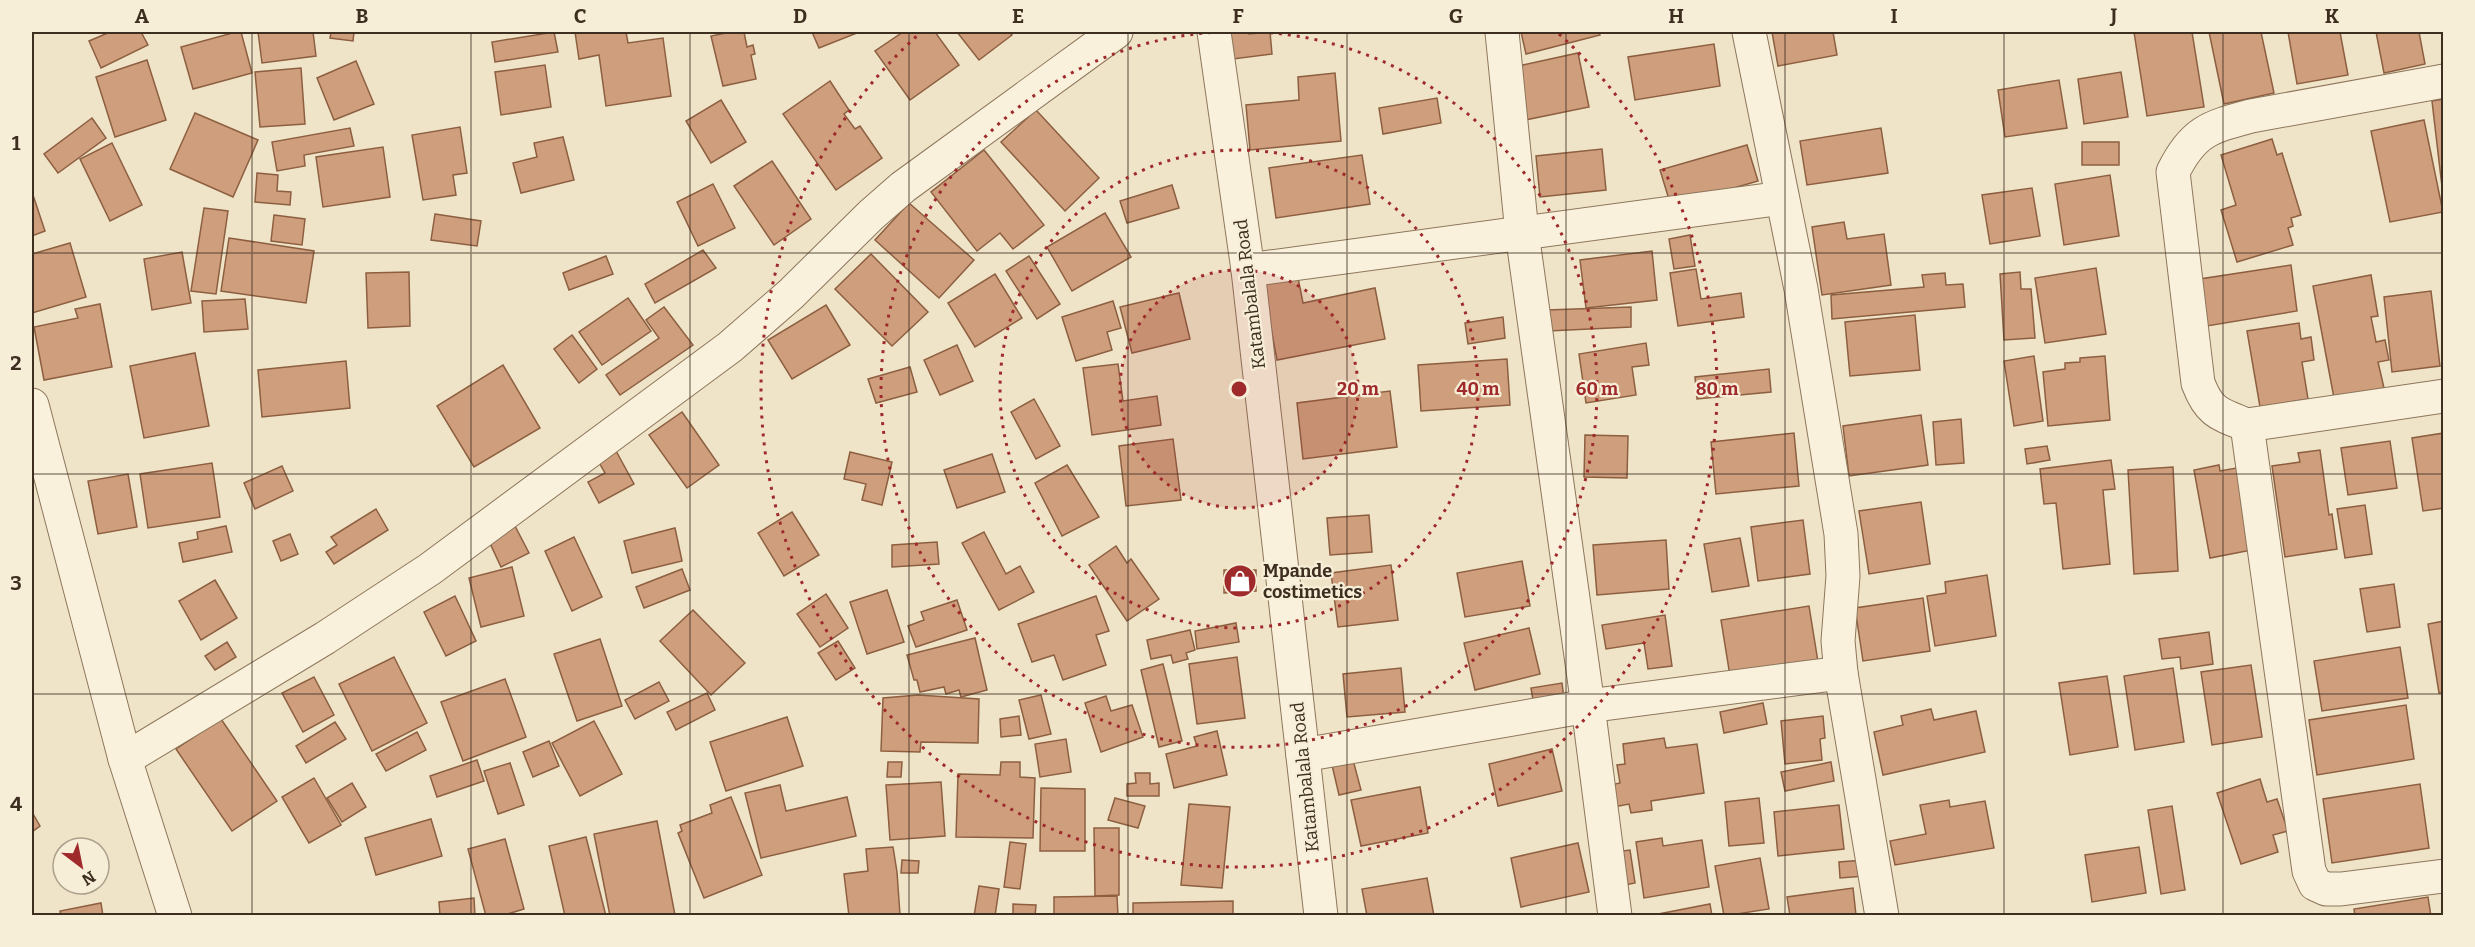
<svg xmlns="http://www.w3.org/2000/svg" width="2475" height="947" font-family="Bitter,serif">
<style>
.building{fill:#cf9f7d;stroke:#8d5f41;stroke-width:1.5}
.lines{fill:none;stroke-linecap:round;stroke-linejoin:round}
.minor-casing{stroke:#8d765c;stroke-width:35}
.minor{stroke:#faf1dc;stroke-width:33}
.grid{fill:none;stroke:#3d2e20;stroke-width:1.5;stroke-opacity:0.55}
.ring{fill:none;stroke:#9e2a2b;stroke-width:3;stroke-dasharray:3 6}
.labels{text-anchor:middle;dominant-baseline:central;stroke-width:4.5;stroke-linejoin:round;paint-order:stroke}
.street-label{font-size:18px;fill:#3d2e20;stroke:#f7eed8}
.poi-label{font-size:18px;font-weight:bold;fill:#3d2e20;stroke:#f7eed8;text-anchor:start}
.centre{fill:#9e2a2b;stroke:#f7eed8;stroke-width:3}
.ring-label{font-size:18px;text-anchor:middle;font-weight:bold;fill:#9e2a2b;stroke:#f7eed8;stroke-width:4.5;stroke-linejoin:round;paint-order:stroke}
.neatline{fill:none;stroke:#3d2e20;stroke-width:2}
.grid-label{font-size:20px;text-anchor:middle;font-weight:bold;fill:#3d2e20}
</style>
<rect width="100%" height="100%" fill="#f0e4c8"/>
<g class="building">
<path d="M110,32H141L148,45L101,68L89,41Z"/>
<path d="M236,32H241L252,73L193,89L181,47Z"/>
<path d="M258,32H313L316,56L262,63Z"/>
<path d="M331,32H354L353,41L330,38Z"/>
<path d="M554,32L558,52L495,62L492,42Z"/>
<path d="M575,32H626L628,43L663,38L671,96L606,106L599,55L579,59Z"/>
<path d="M731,32H744L747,47L753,45L755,54L751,55L756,79L723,86L711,36Z"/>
<path d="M812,32H856L857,33L819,48Z"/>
<path d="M903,32H935L959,65L910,100L875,51Z"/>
<path d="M957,32H1009L1012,35L979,60Z"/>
<path d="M1230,32H1249V34L1270,32L1272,54L1233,59Z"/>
<path d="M1521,32H1599L1600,35L1526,54Z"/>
<path d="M1772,32H1833L1837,55L1778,66Z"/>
<path d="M2134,32H2192L2204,107L2147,116Z"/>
<path d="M2209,32H2261L2274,93L2224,104Z"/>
<path d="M2288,32H2340L2348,75L2297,84Z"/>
<path d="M2376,32H2419L2425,64L2384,73Z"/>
<path d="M1714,44L1720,86L1635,100L1628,57Z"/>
<path d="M1578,53L1589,107L1525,120L1514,67Z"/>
<path d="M147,60L166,120L115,137L96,77Z"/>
<path d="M356,61L374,104L334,120L317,78Z"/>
<path d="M545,65L551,107L501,115L495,72Z"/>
<path d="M301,68L305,124L260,127L255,72Z"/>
<path d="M2121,72L2128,117L2084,124L2078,79Z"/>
<path d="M1335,73L1341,141L1250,150L1246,105L1299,100L1298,77Z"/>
<path d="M2059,80L2067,128L2005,137L1998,90Z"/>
<path d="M830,81L849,110L844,114L855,129L860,126L882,158L836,190L783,114Z"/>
<path d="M1437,98L1441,123L1383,134L1379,108Z"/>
<path d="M2444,99V204L2432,101Z"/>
<path d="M721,100L746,142L711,163L686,121Z"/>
<path d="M1036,110L1099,178L1065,211L1001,142Z"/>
<path d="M195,113L258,140L233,197L170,169Z"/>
<path d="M92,118L106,138L58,173L44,154Z"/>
<path d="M2424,120L2443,212L2390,222L2371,131Z"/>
<path d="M460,127L467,173L453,175L456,195L423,200L412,135Z"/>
<path d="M350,128L354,146L304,155L305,166L277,171L272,142Z"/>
<path d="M1881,128L1888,173L1807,185L1800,141Z"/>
<path d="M563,137L574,180L521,193L513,163L537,157L534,143Z"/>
<path d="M2272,139L2277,155L2282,153L2301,215L2291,218L2293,226L2288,228L2293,245L2237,262L2221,210L2236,205L2221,155Z"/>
<rect x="2082" y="142" width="37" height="23"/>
<path d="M112,143L142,205L110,221L80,159Z"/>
<path d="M1747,145L1758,181L1671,206L1660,170Z"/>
<path d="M383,147L390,197L323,207L316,157Z"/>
<path d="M1602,149L1606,190L1540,197L1536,156Z"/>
<path d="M984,150L1044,225L1013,249L1000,233L977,251L931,192Z"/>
<path d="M1362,155L1370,204L1276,218L1269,168Z"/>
<path d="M772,161L811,219L774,245L734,186Z"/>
<path d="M257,173L278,175L277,191L291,192L290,205L255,202Z"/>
<path d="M2110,175L2119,236L2064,245L2055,184Z"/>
<path d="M713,184L735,228L698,246L677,202Z"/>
<path d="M1172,185L1179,208L1127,223L1120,201Z"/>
<path d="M2032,188L2040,236L1990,244L1982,195Z"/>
<path d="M32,192L45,231L32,236Z"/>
<path d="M909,203L974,260L939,298L875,240Z"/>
<path d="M204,208L228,211L216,294L191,291Z"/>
<path d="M1105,213L1131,257L1072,291L1047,247Z"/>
<path d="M435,214L481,221L477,246L431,240Z"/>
<path d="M274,215L305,219L302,245L271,241Z"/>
<path d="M1844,222L1847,239L1884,234L1891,285L1822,295L1812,227Z"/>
<path d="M1690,235L1695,266L1674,269L1669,239Z"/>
<path d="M229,238L314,251L306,303L221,291Z"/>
<path d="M70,243L86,297L32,313V254Z"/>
<path d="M703,250L716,268L655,303L645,284Z"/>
<path d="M1652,251L1657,300L1586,308L1580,260Z"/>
<path d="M182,252L191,303L152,310L144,259Z"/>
<path d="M871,254L928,312L892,346L835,289Z"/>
<path d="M606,256L613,274L569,290L563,273Z"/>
<path d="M1029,256L1060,304L1037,319L1006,271Z"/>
<path d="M2291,265L2297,311L2207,326L2200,279Z"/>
<path d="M2096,268L2106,334L2045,343L2035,278Z"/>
<path d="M1696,269L1701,299L1741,293L1744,317L1678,326L1670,273Z"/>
<path d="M409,272L410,326L368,328L366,273Z"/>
<path d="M2020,272L2021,289H2031L2035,338L2004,340L2000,274Z"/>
<path d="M1297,273L1303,303L1375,288L1385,339L1277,360L1262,281Z"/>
<path d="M1945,273L1946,285L1963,284L1965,307L1832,319L1831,295L1924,287L1922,275Z"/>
<path d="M995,274L1022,318L975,347L948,303Z"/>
<path d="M2371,275L2378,316L2371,317L2376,342L2385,340L2389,360L2378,362L2384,388L2334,398L2313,286Z"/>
<path d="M2431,291L2440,366L2392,372L2384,297Z"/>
<path d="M1179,293L1190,339L1132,353L1120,307Z"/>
<path d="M628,298L651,331L602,365L579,332Z"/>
<path d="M245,299L248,329L204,332L202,301Z"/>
<path d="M1113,301L1121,328L1107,332L1112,350L1076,361L1062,317Z"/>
<path d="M100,304L112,367L44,380L34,327L78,318L75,309Z"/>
<path d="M826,305L850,345L792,379L768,340Z"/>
<path d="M664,307L693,345L620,395L606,375L659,338L646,320Z"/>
<path d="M1631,307V327L1548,331L1547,310Z"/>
<path d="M1915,315L1920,370L1850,376L1845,322Z"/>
<path d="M1503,317L1505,338L1468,344L1465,323Z"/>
<path d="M2299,323L2301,339L2311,337L2314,360L2302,362L2308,399L2260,407L2247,331Z"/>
<path d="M572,335L597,369L579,383L554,349Z"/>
<path d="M1646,343L1649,365L1632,367L1636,395L1586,403L1579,354Z"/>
<path d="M957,345L973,381L940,395L924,360Z"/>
<path d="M195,353L209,426L144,438L130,366Z"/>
<path d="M2034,356L2043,421L2014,426L2004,361Z"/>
<path d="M2105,356L2110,420L2048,426L2043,372L2065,369V363L2080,362V358Z"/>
<path d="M1507,359L1510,405L1421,411L1418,365Z"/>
<path d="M346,361L350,408L262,417L258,370Z"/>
<path d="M1118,364L1123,401L1157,396L1161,425L1092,435L1083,368Z"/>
<path d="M503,365L540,428L474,467L437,406Z"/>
<path d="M910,367L917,392L876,403L868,379Z"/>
<path d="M1769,369L1771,392L1697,399L1695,377Z"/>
<path d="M1390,391L1397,447L1303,459L1297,403Z"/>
<path d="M1034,399L1060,446L1036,459L1011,412Z"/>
<path d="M682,412L719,465L687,488L649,435Z"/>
<path d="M1921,415L1928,465L1849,476L1843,426Z"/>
<path d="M1961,419L1964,463L1936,465L1933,422Z"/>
<path d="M1794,433L1799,486L1716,494L1711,442Z"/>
<path d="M2444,433V508L2423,511L2412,438Z"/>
<path d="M1585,435L1628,436L1627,478L1584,477Z"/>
<path d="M1173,439L1181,500L1126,506L1119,446Z"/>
<path d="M2390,441L2397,488L2348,495L2341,448Z"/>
<path d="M2047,446L2050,460L2027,464L2025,449Z"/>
<path d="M615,449L634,484L599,503L588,482L605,473L597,459Z"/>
<path d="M2320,450L2329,515L2332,514L2337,549L2285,557L2272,466L2300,462L2298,453Z"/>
<path d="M850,452L892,462L882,505L862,500L866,484L844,479Z"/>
<path d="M992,454L1005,492L957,508L944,470Z"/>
<path d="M2111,460L2115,489L2103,490L2110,564L2063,569L2056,503L2044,504L2040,469Z"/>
<path d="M212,463L220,517L148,528L140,474Z"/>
<path d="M1067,465L1099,517L1062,536L1035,483Z"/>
<path d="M2219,465L2220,471L2242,467L2257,549L2210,558L2194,470Z"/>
<path d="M282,466L293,491L255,509L244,483Z"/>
<path d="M2173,467L2178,571L2134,574L2128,470Z"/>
<path d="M128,474L137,527L98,534L88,481Z"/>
<path d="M1921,502L1930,564L1869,574L1859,511Z"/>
<path d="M2365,505L2372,554L2345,558L2337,509Z"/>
<path d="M376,509L388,530L334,564L326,552L337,545L331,537Z"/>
<path d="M792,512L819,555L784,576L758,533Z"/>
<path d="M1369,515L1372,552L1330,555L1327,518Z"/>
<path d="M1803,520L1810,574L1758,581L1751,527Z"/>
<path d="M226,526L232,552L183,562L179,543L198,539L197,532Z"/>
<path d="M515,526L529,553L501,567L488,539Z"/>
<path d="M675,528L682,561L632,573L624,541Z"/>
<path d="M984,532L1006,574L1020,566L1034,592L999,610L962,543Z"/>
<path d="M290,534L298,554L281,561L273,541Z"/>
<path d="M574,537L602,597L572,611L545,551Z"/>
<path d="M1740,538L1749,586L1712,592L1704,544Z"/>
<path d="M1666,540L1669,589L1597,595L1593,545Z"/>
<path d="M937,542L939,564L892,567V545Z"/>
<path d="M1116,546L1127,563L1131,559L1159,599L1127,621L1089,565Z"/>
<path d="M1522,561L1530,606L1465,617L1457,573Z"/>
<path d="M1391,565L1398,620L1338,627L1331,573Z"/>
<path d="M512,567L524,616L481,627L469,578Z"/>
<path d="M682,569L690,590L644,608L636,587Z"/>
<path d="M1224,570H1256V591L1224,593Z"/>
<path d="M1987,575L1996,636L1935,646L1927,596L1946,593L1945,582Z"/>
<path d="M215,580L237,618L201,640L179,601Z"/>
<path d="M2394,584L2400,627L2367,632L2360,589Z"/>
<path d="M887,590L904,642L867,654L850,602Z"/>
<path d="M826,594L848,628L820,647L797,614Z"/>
<path d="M455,596L476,641L446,656L424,612Z"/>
<path d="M1096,596L1109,631L1096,635L1106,665L1063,680L1054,655L1032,662L1018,624Z"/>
<path d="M1923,598L1930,651L1863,661L1855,608Z"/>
<path d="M957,600L967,630L916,647L908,626L924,620L921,612Z"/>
<path d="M1809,606L1818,662L1730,676L1721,620Z"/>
<path d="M693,610L745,663L711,695L660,641Z"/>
<path d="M1665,615L1672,666L1648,669L1644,643L1606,649L1602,625Z"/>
<path d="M2444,621V692L2439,693L2428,624Z"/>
<path d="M1236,623L1239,642L1197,649L1195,631Z"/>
<path d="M1529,628L1540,674L1475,690L1464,643Z"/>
<path d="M1190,630L1195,650L1186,653L1188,659L1173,663L1171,655L1151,659L1147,640Z"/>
<path d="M2209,632L2213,664L2181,669L2180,657L2162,659L2159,639Z"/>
<path d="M975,638L987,690L961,697L959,690L946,694L944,687L920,692L917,680H914L907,655Z"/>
<path d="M600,639L622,706L577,721L554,654Z"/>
<path d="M838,641L855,668L836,680L818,653Z"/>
<path d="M227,642L236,657L215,670L205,656Z"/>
<path d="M2400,647L2408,698L2322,711L2314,661Z"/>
<path d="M394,657L427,723L372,751L339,684Z"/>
<path d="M1237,657L1245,718L1197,724L1189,664Z"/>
<path d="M1163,664L1182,741L1159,747L1141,670Z"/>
<path d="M2251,665L2262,737L2212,745L2201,672Z"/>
<path d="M1401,668L1405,712L1347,717L1343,674Z"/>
<path d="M2173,668L2184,742L2135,750L2124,676Z"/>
<path d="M2107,676L2118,747L2070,755L2059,683Z"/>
<path d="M314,677L334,715L303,732L282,693Z"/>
<path d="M505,679L526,737L463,761L441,702Z"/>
<path d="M659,682L669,701L635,719L625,700Z"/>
<path d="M1562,683L1565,707L1535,712L1531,688Z"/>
<path d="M707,693L715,710L676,730L667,712Z"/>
<path d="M918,695L979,699L978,743L921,742L920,752L881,751L883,698Z"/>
<path d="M1041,695L1051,734L1029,739L1019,700Z"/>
<path d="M1106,696L1111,711L1132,705L1143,737L1101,752L1085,703Z"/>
<path d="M1763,703L1767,724L1724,733L1720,712Z"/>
<path d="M2406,705L2414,759L2317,775L2309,720Z"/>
<path d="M1931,709L1934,720L1976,711L1985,752L1883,775L1874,732L1903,725L1901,716Z"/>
<path d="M1019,716L1021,735L1001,737L1000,719Z"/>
<path d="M1823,716L1825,738L1820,739L1822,760L1785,764L1781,721Z"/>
<path d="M787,717L803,766L726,791L710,742Z"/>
<path d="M221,719L277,801L232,831L176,749Z"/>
<path d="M594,721L622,774L580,796L552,743Z"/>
<path d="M335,722L346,739L306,763L296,746Z"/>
<path d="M1217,731L1227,775L1174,788L1166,754L1197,746L1194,737Z"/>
<path d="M417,732L426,750L386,771L376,754Z"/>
<path d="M1664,738L1666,748L1697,744L1704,793L1651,801L1652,810L1631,813L1629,804L1613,807L1610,785L1620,783L1617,765L1625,764L1623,744Z"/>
<path d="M1066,739L1071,772L1040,777L1035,744Z"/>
<path d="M549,741L559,766L533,777L523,752Z"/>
<path d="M1552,749L1562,791L1498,806L1489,764Z"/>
<path d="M477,760L484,781L437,797L430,776Z"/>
<path d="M1353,760L1361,790L1339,795L1332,765Z"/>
<path d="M888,762H902L901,777H887Z"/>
<path d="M1001,762H1020V777L1035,778L1033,838L956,837L958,774L1000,775Z"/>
<path d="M1831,762L1834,781L1785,791L1781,772Z"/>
<path d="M510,763L524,805L498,814L484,771Z"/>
<path d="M1135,773H1150V784L1159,783V796H1127V784L1136,783Z"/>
<path d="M314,778L341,825L309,843L282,797Z"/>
<path d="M2260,779L2267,802L2277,799L2288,831L2273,835L2278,852L2241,864L2217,793Z"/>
<path d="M941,782L945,836L890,840L886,785Z"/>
<path d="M352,783L366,807L342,822L327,798Z"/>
<path d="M2420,784L2429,848L2332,863L2323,799Z"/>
<path d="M780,785L786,811L847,797L856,836L761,858L745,793Z"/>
<path d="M1420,787L1428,833L1361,846L1351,800Z"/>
<path d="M1041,788L1085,789V851H1040Z"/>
<path d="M731,797L762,875L704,898L678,833L682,831L680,825L712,813L710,805Z"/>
<path d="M1115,798L1145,806L1138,828L1108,820Z"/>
<path d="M1759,798L1764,843L1729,846L1725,802Z"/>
<path d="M1949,800L1950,807L1985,801L1994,848L1895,865L1890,841L1926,834L1920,805Z"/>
<path d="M1189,804L1230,807L1222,888L1181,885Z"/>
<path d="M1839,805L1844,849L1778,856L1774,812Z"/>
<path d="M2172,806L2185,890L2161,894L2148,810Z"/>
<path d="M32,812L40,826L32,832Z"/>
<path d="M431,819L442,856L376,875L365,838Z"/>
<path d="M657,821L675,915L610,916L594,834Z"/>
<path d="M1094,828H1119V895L1095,896Z"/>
<path d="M586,837L606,916H565L549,846Z"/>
<path d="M1662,838L1663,846L1702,840L1709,887L1644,898L1636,842Z"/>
<path d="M505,839L524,909L501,916H486L468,849Z"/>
<path d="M1010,842L1026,844L1020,889L1004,887Z"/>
<path d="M1578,843L1589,892L1521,907L1511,858Z"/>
<path d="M893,847L897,872L900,915L849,916L844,874L868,871L866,849Z"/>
<path d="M2139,847L2146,893L2092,902L2085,855Z"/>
<path d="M1630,850L1635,883L1620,886L1615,852Z"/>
<path d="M1760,858L1769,909L1724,916L1715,866Z"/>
<path d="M902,860L919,861L918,873H901Z"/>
<path d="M1864,860L1865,876L1840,878L1839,862Z"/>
<path d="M1427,878L1434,916H1367L1362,889Z"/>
<path d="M979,886L999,889L995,916H974Z"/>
<path d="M1853,888L1856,915L1790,916L1787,897Z"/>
<path d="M1117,896L1118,916H1054V897Z"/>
<path d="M2428,897L2431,916H2355L2354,909Z"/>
<path d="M474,898L475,916H440L439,902Z"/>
<path d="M1233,901V916H1133V903Z"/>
<path d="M101,903L103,916H61L60,911Z"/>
<path d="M1013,904L1036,905L1035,916H1013Z"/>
<path d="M1710,904L1712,916H1648Z"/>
</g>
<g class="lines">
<g class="minor-casing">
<g id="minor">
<path d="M1214,32L1248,270L1321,916"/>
<path d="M1502,32L1522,233L1588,706L1615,916"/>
<path d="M1749,32L1801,289L1841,534L1843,576L1838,641L1841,673L1882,916"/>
<path d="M2444,81L2251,116C2210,127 2193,131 2173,172L2198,383C2209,412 2218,414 2247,425L2444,396"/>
<path d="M1248,270L1782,198"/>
<path d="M32,405L125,759L175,916"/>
<path d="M2247,425L2309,871L2315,884L2326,889H2341L2444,876"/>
<path d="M1303,755L1588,706L1841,673"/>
<path d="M125,759L325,638L430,569L730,347L791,294L871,215L903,187L1116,32"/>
</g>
</g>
<use href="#minor" class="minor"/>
</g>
<path class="grid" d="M252,32V916M471,32V916M690,32V916M909,32V916M1128,32V916M1347,32V916M1566,32V916M1785,32V916M2004,32V916M2223,32V916M32,253H2444M32,474H2444M32,694H2444"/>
<circle cx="1239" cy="389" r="119" fill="#9e2a2b" fill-opacity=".12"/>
<g class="ring">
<circle cx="1239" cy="389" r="119"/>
<circle cx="1239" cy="389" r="239"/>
<path d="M1261 32A358 358 0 1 1 1217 32"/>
<path d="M1559 34A478 478 0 1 1 919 34"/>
</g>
<defs>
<g id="shop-disc" transform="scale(1.725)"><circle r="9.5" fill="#9e2a2b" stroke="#f7eed8"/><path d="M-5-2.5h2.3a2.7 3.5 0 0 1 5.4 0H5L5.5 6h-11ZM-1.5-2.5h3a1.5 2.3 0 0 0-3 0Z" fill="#fff"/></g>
</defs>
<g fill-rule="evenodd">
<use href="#shop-disc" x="1240" y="581"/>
</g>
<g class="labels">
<g class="street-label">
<text transform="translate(1250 294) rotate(-97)">Katambalala Road</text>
<text transform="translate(1305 777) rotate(-96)">Katambalala Road</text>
</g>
<g class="poi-label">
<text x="1263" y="571">Mpande<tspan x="1263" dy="21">costimetics</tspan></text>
</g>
</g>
<circle cx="1239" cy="389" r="9" class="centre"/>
<g class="ring-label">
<text x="1358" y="395">20 m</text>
<text x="1478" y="395">40 m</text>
<text x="1597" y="395">60 m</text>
<text x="1717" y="395">80 m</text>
</g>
<rect width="2475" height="947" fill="none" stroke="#f7eed8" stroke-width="66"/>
<g transform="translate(81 866) rotate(148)"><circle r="28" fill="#f7eed8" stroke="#ada18e" stroke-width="1.5"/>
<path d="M0-4.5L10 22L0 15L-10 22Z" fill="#9e2a2b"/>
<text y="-9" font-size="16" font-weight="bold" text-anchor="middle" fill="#3d2e20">N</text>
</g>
<rect x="33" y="33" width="2409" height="881" class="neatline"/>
<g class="grid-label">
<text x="142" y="23">A</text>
<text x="362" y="23">B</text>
<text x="580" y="23">C</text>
<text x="800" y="23">D</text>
<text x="1018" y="23">E</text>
<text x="1238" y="23">F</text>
<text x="1456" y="23">G</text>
<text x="1676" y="23">H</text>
<text x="1894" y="23">I</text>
<text x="2114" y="23">J</text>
<text x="2332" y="23">K</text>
<text x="16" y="150">1</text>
<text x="16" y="370">2</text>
<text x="16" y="590">3</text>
<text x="16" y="811">4</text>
</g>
</svg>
